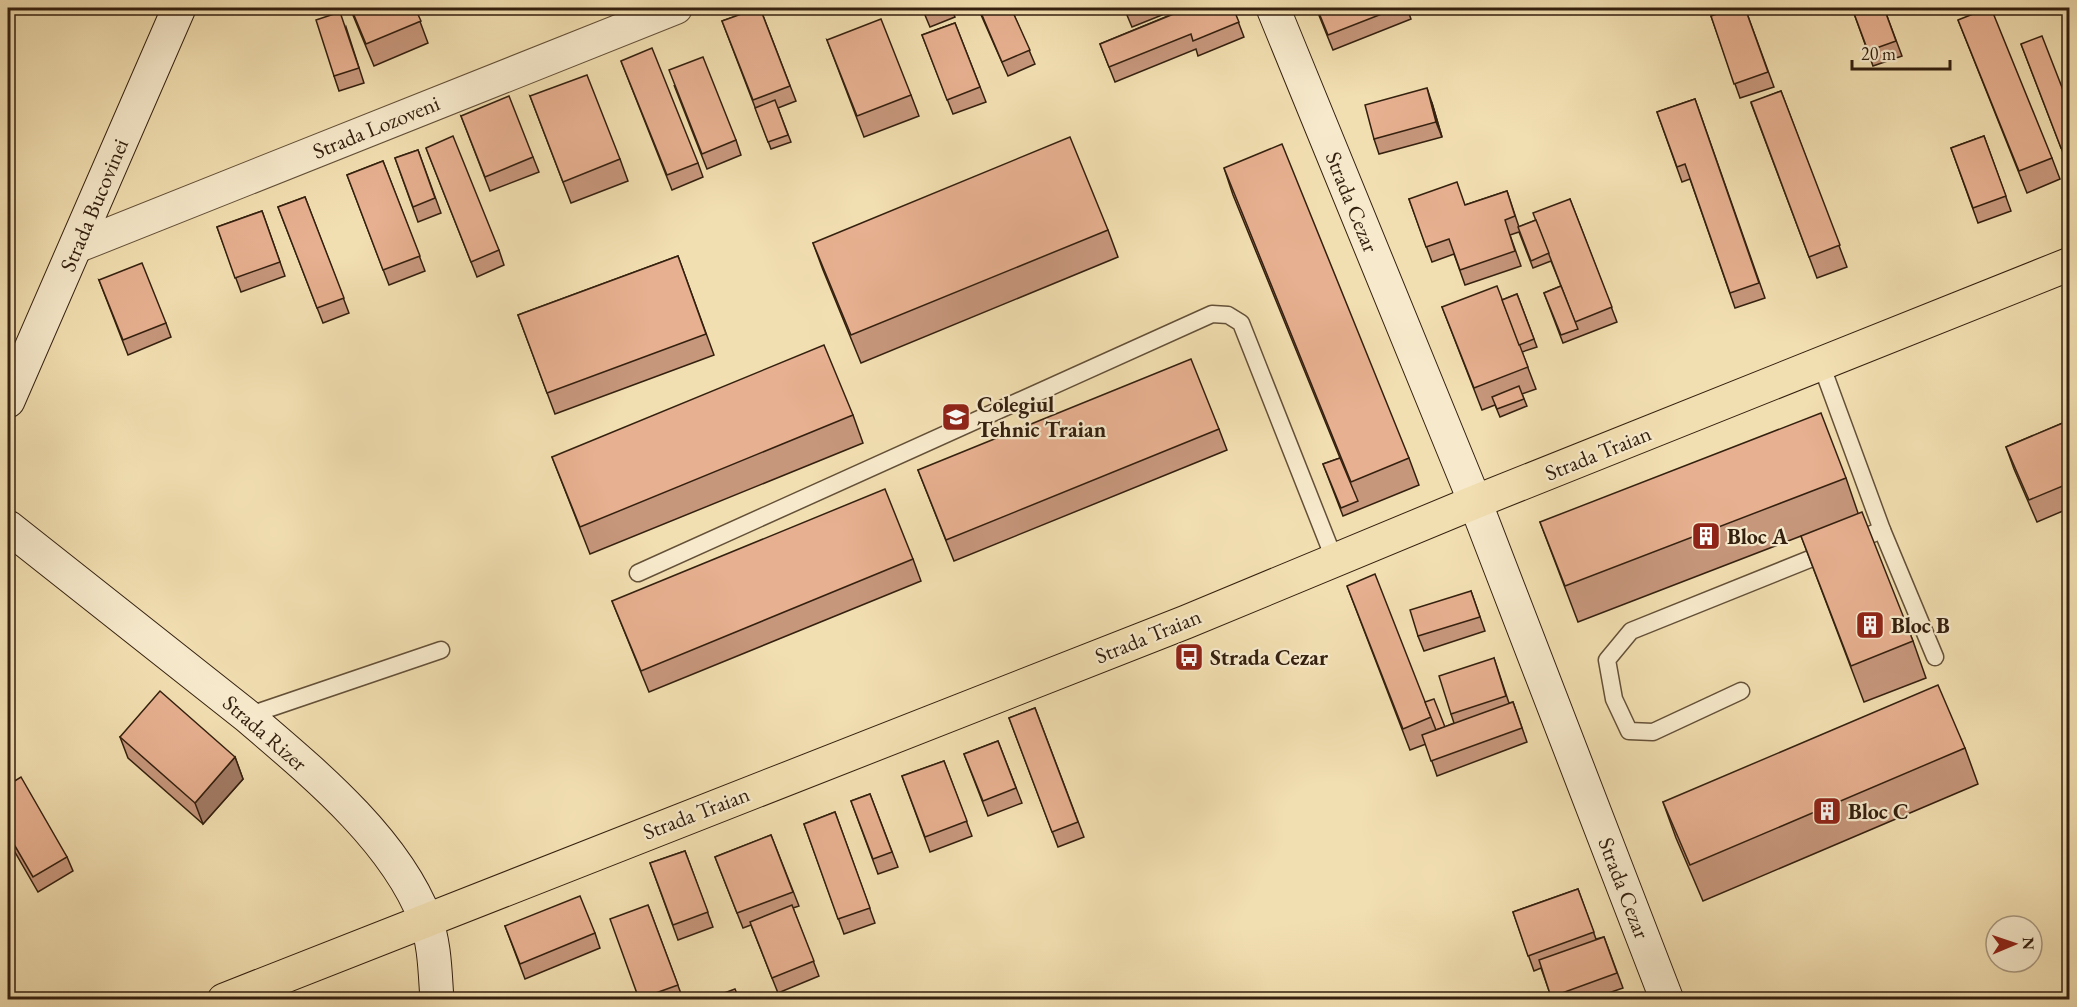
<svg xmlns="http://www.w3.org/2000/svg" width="2077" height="1007" font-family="'EB Garamond',serif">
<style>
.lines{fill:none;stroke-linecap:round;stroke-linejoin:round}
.lane-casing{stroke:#645038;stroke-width:19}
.street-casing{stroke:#645038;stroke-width:34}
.secondary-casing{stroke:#34200f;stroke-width:35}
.primary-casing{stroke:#34200f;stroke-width:35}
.lane{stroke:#f7eacc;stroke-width:16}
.street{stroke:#f7eacc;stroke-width:32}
.secondary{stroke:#f7eacc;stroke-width:33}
.primary{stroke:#f2dfb1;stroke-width:33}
.wall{fill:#c7977c;stroke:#34200f;stroke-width:1.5}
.shaded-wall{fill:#a27b65;stroke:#34200f;stroke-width:1.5}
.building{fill:#e7b090;stroke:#34200f;stroke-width:1.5}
.labels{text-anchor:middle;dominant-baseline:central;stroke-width:4.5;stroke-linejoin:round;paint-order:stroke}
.street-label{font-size:22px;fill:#34200f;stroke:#f7eacc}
.poi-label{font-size:22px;font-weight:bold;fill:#34200f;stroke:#f7eacc;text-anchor:start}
</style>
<rect width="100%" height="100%" fill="#f2dfb1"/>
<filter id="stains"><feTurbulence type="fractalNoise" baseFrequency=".00333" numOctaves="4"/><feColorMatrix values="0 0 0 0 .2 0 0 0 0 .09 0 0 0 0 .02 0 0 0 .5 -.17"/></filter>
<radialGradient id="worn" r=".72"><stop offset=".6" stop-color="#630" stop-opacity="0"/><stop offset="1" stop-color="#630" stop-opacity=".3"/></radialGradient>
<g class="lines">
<g class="lane-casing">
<g id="lane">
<path d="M1821,364L1882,530L1935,657"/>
<path d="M638,573L1212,314L1228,315L1241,323L1335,561"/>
<path d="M1741,691L1653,732L1629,731L1614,699L1607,660L1631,631L1882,530"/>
<path d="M247,716L441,650"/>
</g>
</g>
<g class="street-casing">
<path id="street" d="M76,247L676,8"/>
</g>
<g class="secondary-casing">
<g id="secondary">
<path d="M1273,8L1475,502L1667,1000"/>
<path d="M8,401L179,8"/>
<path d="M8,527L247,716C311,771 394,838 425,918C435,943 435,973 437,1000"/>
</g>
</g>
<g class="primary-casing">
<path id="primary" d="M224,1000L1186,622L1475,502L2070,264"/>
</g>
<use href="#lane" class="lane"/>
<use href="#street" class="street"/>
<use href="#secondary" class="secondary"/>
<use href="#primary" class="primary"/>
</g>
<g class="wall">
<path d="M350,8H415L428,43L374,66Z"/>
<path d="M525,8H546L528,14Z"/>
<path d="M760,8L796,101L778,108L791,142L771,149L722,21Z"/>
<path d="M922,8H951L955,17L930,27Z"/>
<path d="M978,8H1011L1035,64L1008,76Z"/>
<path d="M1124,8H1160L1162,15L1132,27Z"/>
<path d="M1179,8H1233L1244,37L1198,56L1196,49L1115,82L1100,44L1180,11Z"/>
<path d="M1316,8H1407L1411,19L1333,50Z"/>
<path d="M1745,8L1774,87L1740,98L1711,16Z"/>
<path d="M1833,8H1849L1835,13Z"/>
<path d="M1852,8H1884L1902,56L1873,66Z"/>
<path d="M1958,20L2052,158L2060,179L2027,193Z"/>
<path d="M955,23L986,102L953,114L922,35Z"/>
<path d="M346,27L364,83L339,91L334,76Z"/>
<path d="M827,40L911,95L919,116L864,137Z"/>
<path d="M2021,44L2070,108V162L2067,163Z"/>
<path d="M621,61L698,163L703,177L672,190Z"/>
<path d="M674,85L736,140L741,155L707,169Z"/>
<path d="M1781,91L1847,267L1817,278L1751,103Z"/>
<path d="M530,96L620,159L628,181L571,203Z"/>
<path d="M1695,99L1765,298L1735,308L1690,179L1682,182L1657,112Z"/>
<path d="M1432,103L1442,137L1379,154L1374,139Z"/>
<path d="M461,116L533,157L539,172L490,191Z"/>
<path d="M1984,136L2011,211L1978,223L1951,148Z"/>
<path d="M426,148L499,250L504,265L477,277Z"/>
<path d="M418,150L441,213L418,222L395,158Z"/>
<path d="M383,161L425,271L389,285L347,175Z"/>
<path d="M1224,168L1409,458L1419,485L1343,516L1323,464L1340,458L1233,195Z"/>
<path d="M1507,191L1519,227L1536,220L1570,199L1617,322L1563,343L1544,293L1561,286L1551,261L1533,268L1519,232L1510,235L1521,266L1465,285L1454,254L1432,262L1409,199L1465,205Z"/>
<path d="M305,197L349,313L323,323L278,207Z"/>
<path d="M262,211L285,276L241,292L217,227Z"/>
<path d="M1108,230L1118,257L861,363L823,270L813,243Z"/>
<path d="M678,256L714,355L555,414L518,315Z"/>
<path d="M99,280L166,323L171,337L128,355Z"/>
<path d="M1517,294L1537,347L1522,352L1536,389L1522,394L1527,406L1500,417L1495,405L1482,410L1442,307L1502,300Z"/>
<path d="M853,415L863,443L590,554L552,457Z"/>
<path d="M2070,420V508L2037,522L2014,469L2006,447Z"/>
<path d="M1219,429L1227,450L954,561L918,470Z"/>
<path d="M1846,478L1858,513L1913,641L1926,678L1864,702L1801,536L1578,622L1540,522Z"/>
<path d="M913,559L921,581L649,692L612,601Z"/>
<path d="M1347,586L1425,702L1445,727L1454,723L1451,714L1494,658L1509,703L1513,702L1527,742L1437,776L1426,744L1410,750Z"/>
<path d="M1471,591L1485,631L1424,651L1418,636Z"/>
<path d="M1035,708L1084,837L1058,847L1009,718Z"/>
<path d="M120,737L235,757L243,779L203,824L128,758Z"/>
<path d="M998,741L1022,803L988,816L964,754Z"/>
<path d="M1965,748L1978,784L1703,901L1676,838L1663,802Z"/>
<path d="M944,761L972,836L930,852L902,776Z"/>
<path d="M8,785L67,857L73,871L38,892L8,840Z"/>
<path d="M870,794L898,867L878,874L851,801Z"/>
<path d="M835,812L875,923L844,934L804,824Z"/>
<path d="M771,835L799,906L793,908L819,976L778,993L751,925L743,928L715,857Z"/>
<path d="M685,851L713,927L678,940L650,863Z"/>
<path d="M1578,889L1596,939L1604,937L1623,988L1591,999H1552L1541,968L1534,971L1513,912Z"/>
<path d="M648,905L683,999H639Z"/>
<path d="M505,926L595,933L600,948L525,979Z"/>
</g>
<g class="shaded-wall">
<path d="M1427,88L1432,103L1442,137L1436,122Z"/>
<path d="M235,757L243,779L203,824L195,803Z"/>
</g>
<g class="building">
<path d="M351,8H415L421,21L366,44Z"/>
<path d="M758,8H760L790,86L753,100L722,21Z"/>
<path d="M923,8H937L925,12Z"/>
<path d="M979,8H1011L1030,50L1002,62Z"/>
<path d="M1180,8H1233L1239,22L1193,41L1191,34L1109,67L1100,44L1181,11Z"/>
<path d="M1317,8H1397L1328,35Z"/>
<path d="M1735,8H1745L1768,72L1734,84L1711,16Z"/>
<path d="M1852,8H1884L1896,41L1868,51Z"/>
<path d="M1988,8H1991L2052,158L2019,171L1958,20Z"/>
<path d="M340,12L359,68L334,76L316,20Z"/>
<path d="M881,19L911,95L857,116L827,40Z"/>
<path d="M955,23L980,87L947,100L922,35Z"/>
<path d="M2042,36L2070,108V145L2061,148L2021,44Z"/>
<path d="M652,48L698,163L667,175L621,61Z"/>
<path d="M703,57L736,140L702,154L669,70Z"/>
<path d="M587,75L620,159L563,182L530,96Z"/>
<path d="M1427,88L1436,122L1374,139L1365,105Z"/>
<path d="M1781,91L1840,245L1809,257L1751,102Z"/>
<path d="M509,96L533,157L485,177L461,116Z"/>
<path d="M1695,99L1759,283L1730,293L1685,164L1677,167L1657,112Z"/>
<path d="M775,100L788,135L768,142L755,108Z"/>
<path d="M453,136L499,250L471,262L426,148Z"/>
<path d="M1984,136L2006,196L1973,208L1951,148Z"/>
<path d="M1070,137L1108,230L851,335L813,243Z"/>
<path d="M1282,144L1409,458L1351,482L1224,168Z"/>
<path d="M418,150L435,198L413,207L395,158Z"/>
<path d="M383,161L420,256L383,270L347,175Z"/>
<path d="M1457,182L1465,205L1507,191L1515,216L1505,220L1515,251L1460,270L1449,239L1426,247L1409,199Z"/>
<path d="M305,197L344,298L317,308L278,207Z"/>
<path d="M1570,199L1612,307L1575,322L1533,213Z"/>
<path d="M262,211L280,262L235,278L217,227Z"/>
<path d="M1536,220L1549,253L1531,261L1518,227Z"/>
<path d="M678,256L706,334L547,393L518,315Z"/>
<path d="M142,263L166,323L123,340L99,280Z"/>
<path d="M1497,286L1528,367L1474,388L1442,307Z"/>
<path d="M1561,286L1578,329L1561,335L1544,293Z"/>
<path d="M1517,294L1534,339L1519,345L1502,300Z"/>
<path d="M824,345L853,415L580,527L552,457Z"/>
<path d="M1191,359L1219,429L946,540L918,470Z"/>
<path d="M1519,386L1524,399L1497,409L1492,397Z"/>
<path d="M1821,413L1846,478L1565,586L1540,522Z"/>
<path d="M2070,420V483L2029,500L2006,447Z"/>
<path d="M1340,458L1358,501L1341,508L1323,464Z"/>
<path d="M885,489L913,559L641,671L612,601Z"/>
<path d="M1862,512L1913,641L1851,666L1801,536Z"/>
<path d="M1375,574L1431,717L1403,729L1347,586Z"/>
<path d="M1471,591L1480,617L1418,636L1410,610Z"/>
<path d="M1494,658L1506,696L1451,714L1439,676Z"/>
<path d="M1938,685L1965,748L1690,865L1663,802Z"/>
<path d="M160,691L235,757L195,803L120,737Z"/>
<path d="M1434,699L1445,727L1436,730L1425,702Z"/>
<path d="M1513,702L1522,728L1431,761L1422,735Z"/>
<path d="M1035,708L1078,822L1052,832L1009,718Z"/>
<path d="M998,741L1016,788L983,801L964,754Z"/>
<path d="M944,761L967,821L925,837L902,776Z"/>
<path d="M21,777L67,857L33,877L8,834V785Z"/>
<path d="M870,794L892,852L873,859L851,801Z"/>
<path d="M835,812L870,908L838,919L804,824Z"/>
<path d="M771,835L793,892L737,913L715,857Z"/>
<path d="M685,851L708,912L673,925L650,863Z"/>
<path d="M1578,889L1594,932L1528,956L1513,912Z"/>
<path d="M580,896L595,933L520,964L505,926Z"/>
<path d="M648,905L678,985L639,999L610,919Z"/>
<path d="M792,905L814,961L772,978L750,922Z"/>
<path d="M1604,937L1617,973L1551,997L1539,960Z"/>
<path d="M735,989L739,999H708Z"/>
</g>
<defs>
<g id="university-square" transform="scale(1.5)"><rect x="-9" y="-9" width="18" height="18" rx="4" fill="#8f2418" stroke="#f7eacc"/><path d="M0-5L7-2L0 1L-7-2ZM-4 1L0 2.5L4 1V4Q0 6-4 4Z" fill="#fff"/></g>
<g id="building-square" transform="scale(1.5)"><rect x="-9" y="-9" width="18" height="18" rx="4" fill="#8f2418" stroke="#f7eacc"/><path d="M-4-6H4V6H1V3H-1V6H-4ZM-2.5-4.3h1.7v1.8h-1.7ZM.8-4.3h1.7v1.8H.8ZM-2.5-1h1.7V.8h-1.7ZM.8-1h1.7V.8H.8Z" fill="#fff"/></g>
<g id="bus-square" transform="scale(1.5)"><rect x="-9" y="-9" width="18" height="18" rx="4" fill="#8f2418" stroke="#f7eacc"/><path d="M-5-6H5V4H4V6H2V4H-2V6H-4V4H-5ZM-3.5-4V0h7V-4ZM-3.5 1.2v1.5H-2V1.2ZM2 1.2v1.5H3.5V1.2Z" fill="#fff"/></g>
</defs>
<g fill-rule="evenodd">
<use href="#university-square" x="956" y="417"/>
<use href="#building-square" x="1706" y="536"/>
<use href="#building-square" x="1870" y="625"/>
<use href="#bus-square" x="1189" y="657"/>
<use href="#building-square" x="1827" y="811"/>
</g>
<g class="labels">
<g class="street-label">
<text transform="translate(376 127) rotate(-22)">Strada Lozoveni</text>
<text transform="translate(1352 202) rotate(68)">Strada Cezar</text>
<text transform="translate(94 205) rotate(-67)">Strada Bucovinei</text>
<text transform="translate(1598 453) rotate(-22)">Strada Traian</text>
<text transform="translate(1148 636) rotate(-22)">Strada Traian</text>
<text transform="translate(265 733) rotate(41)">Strada Rizer</text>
<text transform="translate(696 813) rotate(-21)">Strada Traian</text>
<text transform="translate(1624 888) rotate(69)">Strada Cezar</text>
</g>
<g class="poi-label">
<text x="977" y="404">Colegiul<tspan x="977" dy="25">Tehnic Traian</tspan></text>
<text x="1727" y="536">Bloc A</text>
<text x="1891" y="625">Bloc B</text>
<text x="1210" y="657">Strada Cezar</text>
<text x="1848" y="811">Bloc C</text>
</g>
</g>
<rect width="2077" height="1007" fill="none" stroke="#f2dfb1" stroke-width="30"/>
<rect x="9" y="9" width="2059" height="989" fill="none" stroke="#34200f" stroke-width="3"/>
<rect x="15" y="15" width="2047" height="977" fill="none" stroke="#34200f" stroke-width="1.5"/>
<g transform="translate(2014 944) rotate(88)"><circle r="28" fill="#f7eacc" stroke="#a99980" stroke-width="1.5"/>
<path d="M0-4.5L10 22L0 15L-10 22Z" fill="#8f2418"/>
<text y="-9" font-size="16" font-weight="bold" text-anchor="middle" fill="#34200f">N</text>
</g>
<path d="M1852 60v9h98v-9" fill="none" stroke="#34200f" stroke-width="3"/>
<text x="1861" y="60" font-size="18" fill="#34200f" stroke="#f7eacc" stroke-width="4.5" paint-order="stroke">20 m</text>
<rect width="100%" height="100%" filter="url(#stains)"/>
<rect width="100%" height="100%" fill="url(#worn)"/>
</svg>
